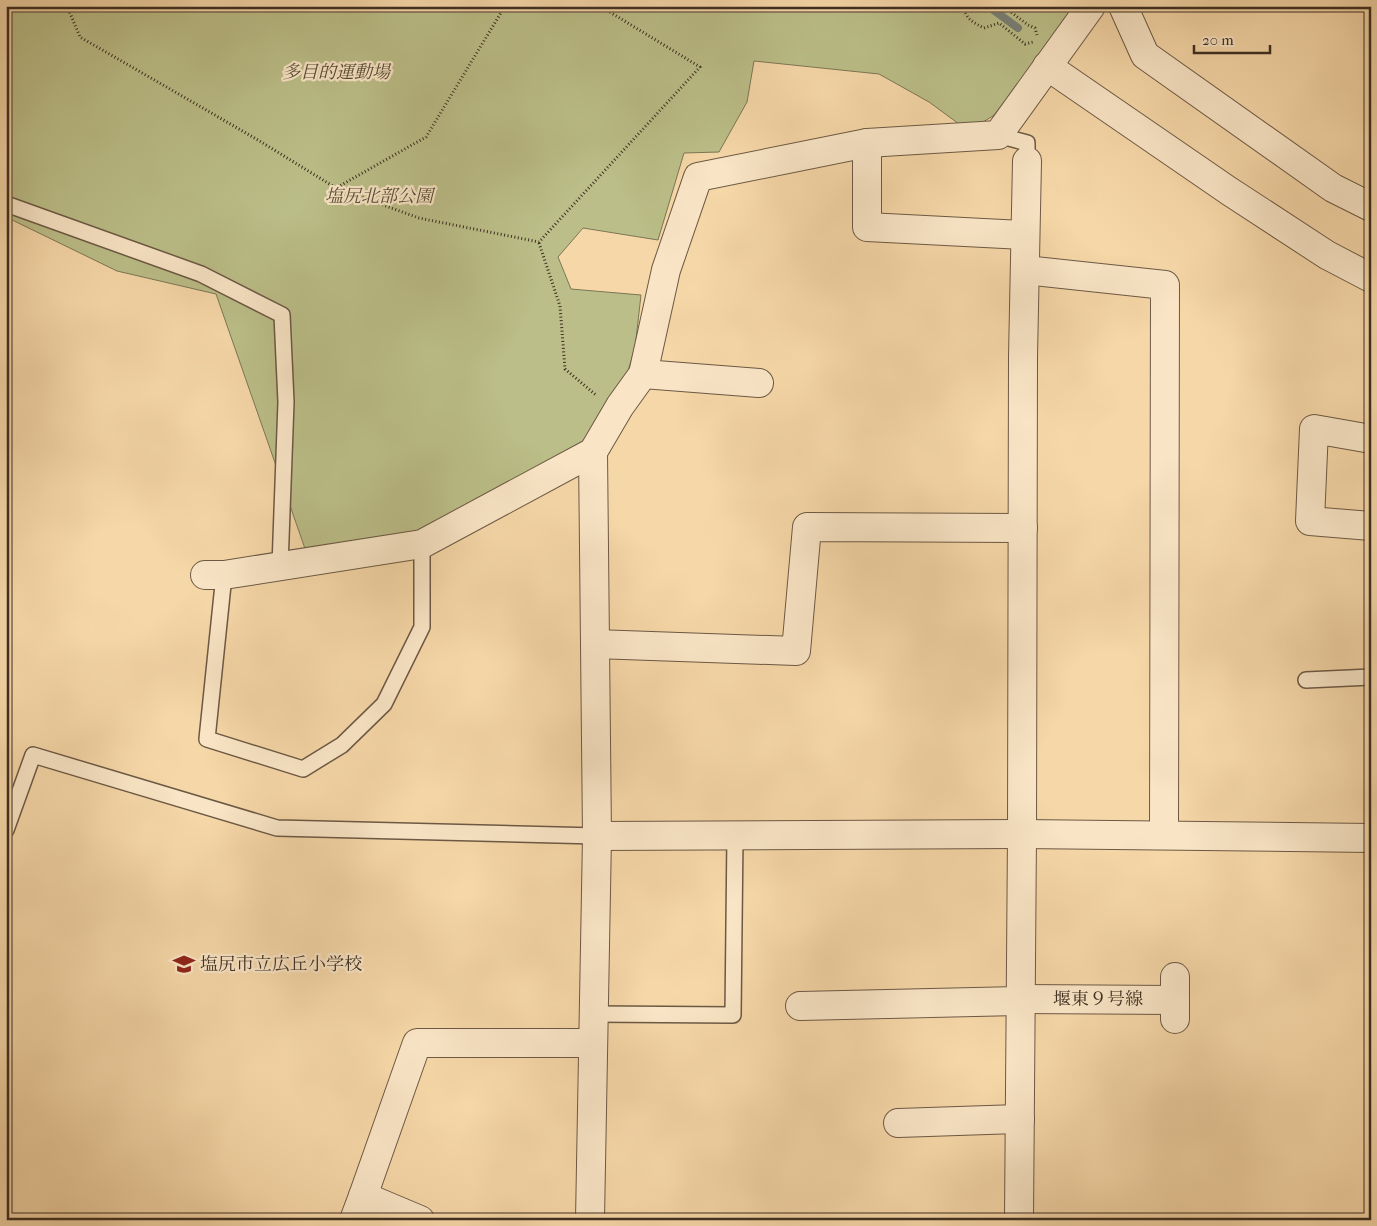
<svg xmlns="http://www.w3.org/2000/svg" width="1377" height="1226" font-family="'IM FELL French Canon','Noto Serif JP',serif">
<style>
.green{fill:#bbbe88;stroke:#7c7655}
.lines{fill:none;stroke-linecap:round;stroke-linejoin:round}
.stream{stroke:#788178;stroke-width:8}
.lane-casing{stroke:#6c5944;stroke-width:18}
.street-casing{stroke:#6c5944;stroke-width:30}
.path{stroke:#3e2f22;stroke-width:3;stroke-dasharray:1 2.5;stroke-linecap:butt}
.lane{stroke:#f9e5c6;stroke-width:15}
.street{stroke:#f9e5c6;stroke-width:28}
.labels{text-anchor:middle;dominant-baseline:central;stroke-width:4.5;stroke-linejoin:round;paint-order:stroke}
.park-label{font-size:18px;font-style:italic;fill:#574c36;stroke:#f9e5c6}
.poi-label{font-size:18px;fill:#3e2f22;stroke:#f9e5c6;text-anchor:start}
.street-label{font-size:18px;fill:#3e2f22;stroke:#f9e5c6}
</style>
<rect width="100%" height="100%" fill="#f6d7a8"/>
<filter id="stains"><feTurbulence type="fractalNoise" baseFrequency=".004" numOctaves="4"/><feColorMatrix values="0 0 0 0 .2 0 0 0 0 .09 0 0 0 0 .02 0 0 0 .5 -.17"/></filter>
<radialGradient id="worn" r=".72"><stop offset=".6" stop-color="#630" stop-opacity="0"/><stop offset="1" stop-color="#630" stop-opacity=".3"/></radialGradient>
<path class="green" d="M6,6H1082L993,116L978,125L959,124L929,102L879,74L754,61L747,102L719,152L684,153L658,240L583,228L558,257L571,289L641,295L635,348L621,394L589,444L447,541L309,560L216,294L117,271L6,217V68L11,39H6Z"/>
<g class="lines">
<path class="stream" d="M988,6L1018,28"/>
<g class="lane-casing">
<g id="lane">
<path d="M998,135L1027,143V161"/>
<path d="M6,204L201,274L282,315L286,402L280,566"/>
<path d="M224,575L207,739L303,769L342,745L384,704L422,627V544"/>
<path d="M1306,680L1371,677"/>
<path d="M6,830L33,755L277,828L597,836"/>
<path d="M593,1014L733,1015L735,835"/>
</g>
</g>
<g class="street-casing">
<g id="street">
<path d="M1123,6L1145,55L1333,188L1371,207"/>
<path d="M1047,66L1229,191L1327,255L1371,278"/>
<path d="M867,143V227L1024,235"/>
<path d="M1025,270L1165,285L1164,835"/>
<path d="M643,374L759,383"/>
<path d="M1371,439L1314,429L1310,521L1371,526"/>
<path d="M205,575H224L422,544L593,452"/>
<path d="M595,644L796,651L807,527L1023,528"/>
<path d="M597,836L1022,834L1371,838"/>
<path d="M1175,977V1019"/>
<path d="M1021,999L1175,1000"/>
<path d="M800,1006L1021,1001"/>
<path d="M898,1123L1020,1119"/>
<path d="M363,1196L417,1043H593"/>
<path d="M354,1220L363,1196L420,1220"/>
<path d="M590,1220L597,836L593,452L620,406L643,374L666,270L698,177L867,143L998,135L1091,6"/>
<path d="M1019,1220L1022,834L1023,357L1027,161"/>
</g>
</g>
<g class="path">
<path d="M67,6L80,37L258,140L336,188L426,137L505,6"/>
<path d="M964,6C965,19 974,23 984,28L999,23L1025,44L1033,42"/>
<path d="M1003,6L1028,25L1035,28L1037,35"/>
<path d="M336,188L419,218L539,242L700,67L600,6"/>
<path d="M539,243L560,306L565,369L597,396"/>
</g>
<use href="#lane" class="lane"/>
<use href="#street" class="street"/>
</g>
<defs>
<g id="school-bare" transform="scale(1.725)"><path d="M0-5L7-2L0 1L-7-2ZM-4 1L0 2.5L4 1V4Q0 6-4 4Z" fill="#8f2418" stroke="#f9e5c6" stroke-width="2.5" paint-order="stroke"/></g>
</defs>
<g fill-rule="evenodd">
<use href="#school-bare" x="184" y="964"/>
</g>
<g class="labels">
<g class="park-label">
<text x="336" y="72">多目的運動場</text>
<text x="379" y="196">塩尻北部公園</text>
</g>
<g class="poi-label">
<text x="200" y="964">塩尻市立広丘小学校</text>
</g>
<g class="street-label">
<text x="1098" y="999">堰東９号線</text>
</g>
</g>
<rect width="1377" height="1226" fill="none" stroke="#f6d7a8" stroke-width="25"/>
<rect x="8" y="8" width="1362" height="1211" fill="none" stroke="#3e2f22" stroke-width="2.5"/>
<rect x="12" y="12" width="1352" height="1201" fill="none" stroke="#3e2f22"/>
<path d="M1194 45v8h76v-8" fill="none" stroke="#3e2f22" stroke-width="2.5"/>
<text x="1202" y="45" font-size="15" fill="#3e2f22" stroke="#f9e5c6" stroke-width="4" paint-order="stroke">20 m</text>
<rect width="100%" height="100%" filter="url(#stains)"/>
<rect width="100%" height="100%" fill="url(#worn)"/>
</svg>
